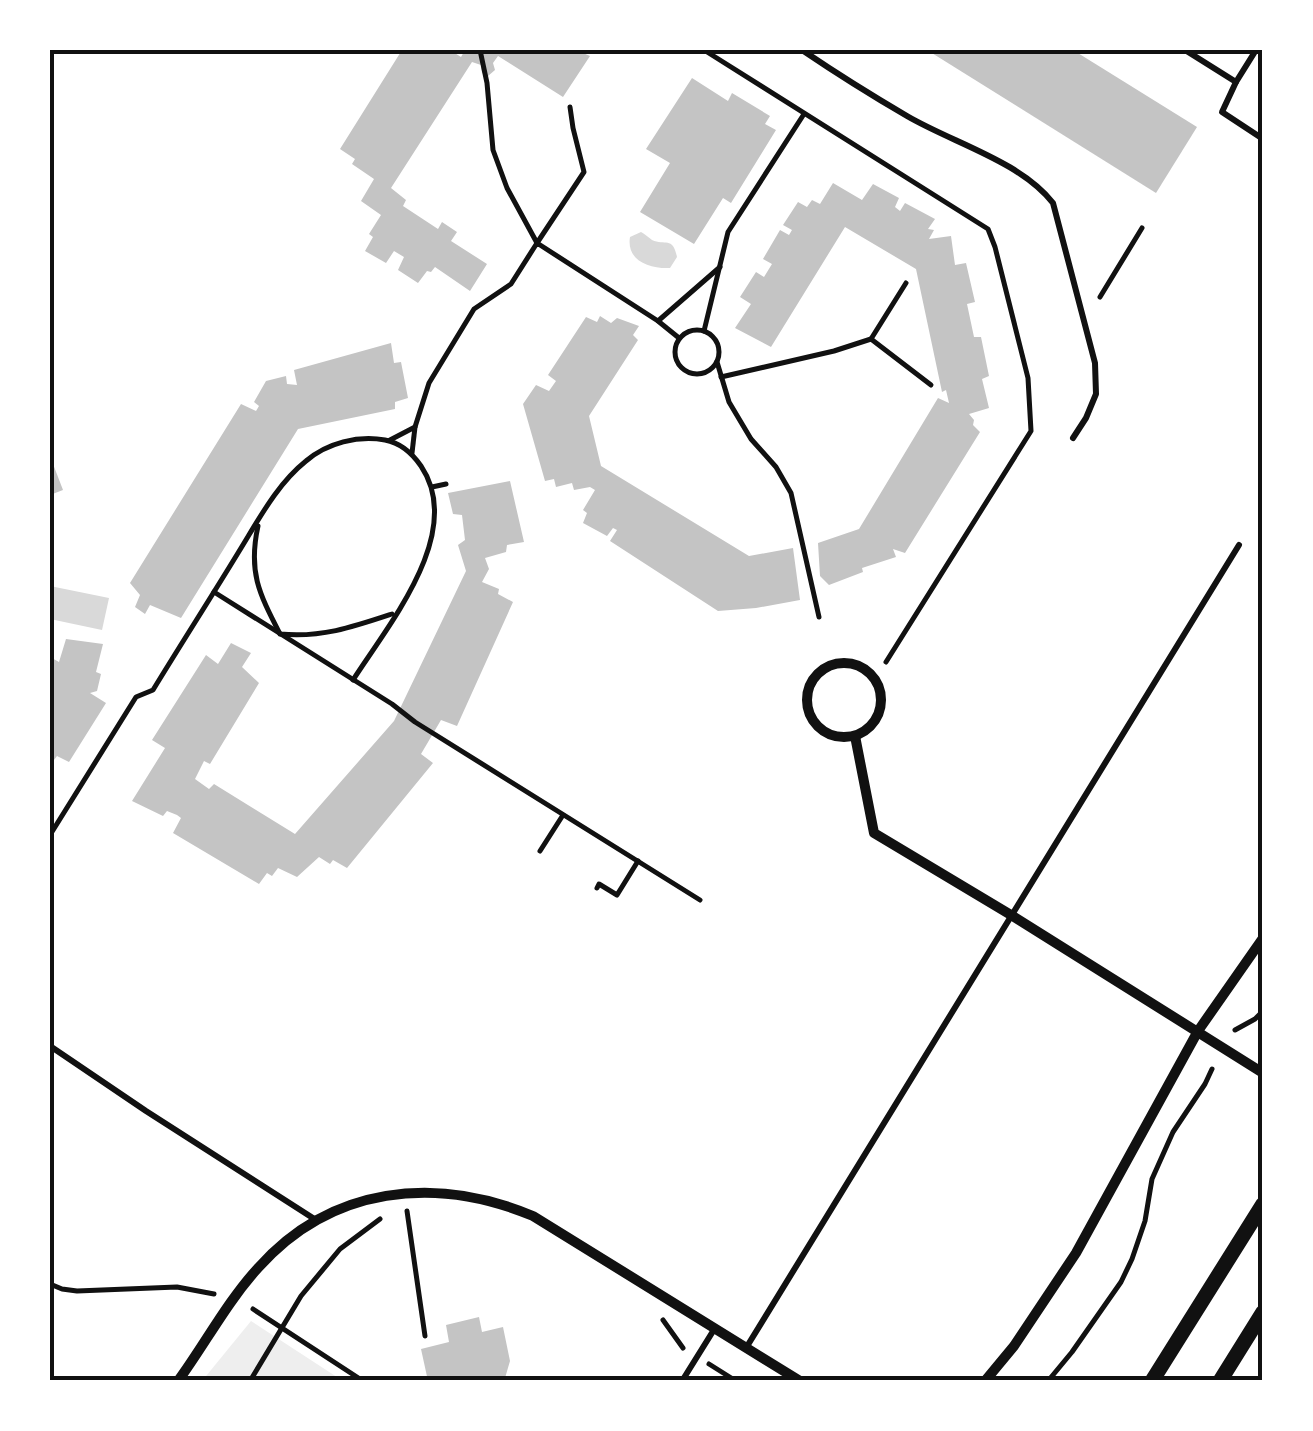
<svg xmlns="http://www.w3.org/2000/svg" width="1313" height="1431" font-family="'DejaVu Sans',sans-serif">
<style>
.green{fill:#eee}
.water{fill:#d9d9d9}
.building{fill:#c4c4c4}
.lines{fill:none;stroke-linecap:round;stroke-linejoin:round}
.path{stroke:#111;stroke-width:5}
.service{stroke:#111;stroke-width:6}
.minor{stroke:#111;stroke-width:10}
.tertiary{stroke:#111;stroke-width:15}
.neatline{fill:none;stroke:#111;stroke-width:4}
</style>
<rect width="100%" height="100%" fill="#fff"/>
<path class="green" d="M251,1321L343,1381H202Z"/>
<g class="water">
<path d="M641,232C645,234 648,237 652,240C665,246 673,236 677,257L670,268C650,269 626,261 630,237Z"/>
<path d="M50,586L109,598L102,630L50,619Z"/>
</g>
<g class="building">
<path d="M402,50H450L461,57L465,50H585L583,53L590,56L563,97L498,56L493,63L495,70L488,76L482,73L481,65L472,62L391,188L406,200L403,206L438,229L442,222L457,232L451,241L487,264L470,291L435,267L431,272L427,271L418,283L398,270L404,257L394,251L386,263L365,251L373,237L369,234L381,215L361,201L374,179L352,164L355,159L340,149Z"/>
<path d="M927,50H1073L1197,127L1156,193Z"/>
<path d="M692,78L728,101L732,93L770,116L765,124L776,130L731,203L723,198L694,244L640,212L670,163L646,149Z"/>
<path d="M833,183L862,200L873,184L899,198L895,207L900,211L905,203L935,219L928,229L934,230L929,239L951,236L955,265L966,263L975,302L967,304L974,337H981L989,376L982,379L989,408L969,414L974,420L973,425L980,432L905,553L893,549L896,557L862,568L863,572L829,585L820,576L818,543L859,529L938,398L949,403L946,390L942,392L916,269L845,227L771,347L735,328L751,304L740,297L756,272L764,277L772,264L763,259L780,230L789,235L792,230L783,225L798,202L807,207L812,200L820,204Z"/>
<path d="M600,316L611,323L617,318L639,326L633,335L638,340L589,416L601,466L749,556L793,548L800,600L756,608L718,611L610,541L617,530L613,528L607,536L583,523L587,513L583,510L595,490L590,487L574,490L572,483L556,487L554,479L545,481L523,404L536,385L549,391L556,381L548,375L586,317L597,322Z"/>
<path d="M391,343L394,363L401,362L408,398L395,402V409L298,429L181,618L150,605L145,614L135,607L140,595L130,583L241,404L256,411L259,406L254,402L266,381L286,376L287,384L297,385L294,370Z"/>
<path d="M53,464L63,490L50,495V465Z"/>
<path d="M510,481L524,542L507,545L506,552L485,558L489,569L482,582L499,589L498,594L513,602L457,726L441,720L421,754L433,763L347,868L333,860L330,864L319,857L297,877L278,868L272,876L267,873L259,884L173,833L181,818L177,815L167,811L163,816L132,801L165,748L152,740L206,655L218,664L231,643L251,653L242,667L259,683L210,764L204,761L195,779L209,789L214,784L295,834L394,721L466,571L458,545L465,540L462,515L453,514L448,493Z"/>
<path d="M66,639L103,644L96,672L101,674L97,691L90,693L106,703L69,762L57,756L50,765V657L59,662Z"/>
<path d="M479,1317L482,1332L503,1327L510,1361L505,1378L493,1381H428L421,1349L449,1342L446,1325Z"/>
</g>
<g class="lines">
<g class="path">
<path d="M480,50L487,83L493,150L507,188L537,243L584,172L573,128L570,107"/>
<path d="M704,50L988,229L995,247L1028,378L1031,431L886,662"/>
<path d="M1100,297L1142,228"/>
<path d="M658,321L679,338"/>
<circle cx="697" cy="352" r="22"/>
<path d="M704,331L728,232L804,114"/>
<path d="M871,339L931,385"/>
<path d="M717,362L729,402L751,439L776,467L791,493L819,617"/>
<path d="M721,377L834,351L871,339L906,283"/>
<path d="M390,440L415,427L429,383L474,309L511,284L537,243L658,321L720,267"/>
<path d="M412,453L415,427"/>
<path d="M432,487L446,484"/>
<path d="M258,526C248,572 259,593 280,634C321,638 353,627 392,614"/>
<path d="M214,592L392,704L415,722L700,900"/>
<path d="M50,835L136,697L153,690C181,644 210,599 238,553C258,521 276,485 306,461C327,443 358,435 385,440C401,443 412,453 421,466C466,533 388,625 353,680"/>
<path d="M540,851L563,815"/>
<path d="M597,888L599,884L617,895L638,861"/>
<path d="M1235,1030L1255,1019L1263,1011"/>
<path d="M407,1211L425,1336"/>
<path d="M50,1284L62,1289L77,1291L177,1287L214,1294"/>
<path d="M253,1309L363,1381"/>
<path d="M663,1320L683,1348"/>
<path d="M709,1364L736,1381"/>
<path d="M250,1381L301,1296L340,1249L380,1219"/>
<path d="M1048,1381L1072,1352L1121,1282L1132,1259L1145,1221L1152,1179L1173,1132L1205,1084L1212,1069"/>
</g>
<g class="service">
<path d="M802,50C836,73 871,95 907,116C953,143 1020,161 1053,203L1095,363L1096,394L1086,418L1073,438"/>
<path d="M1185,50L1236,82L1256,50"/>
<path d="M1236,82L1222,112L1263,139"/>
<path d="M50,1046L146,1111L316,1220"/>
<path d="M746,1348L1239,545"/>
<path d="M682,1381L715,1328"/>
</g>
<g class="minor">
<circle cx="844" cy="700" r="37"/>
<path d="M855,736L874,833L1011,915L1263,1073"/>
<path d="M178,1381C205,1344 227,1302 258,1268C331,1186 435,1175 533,1216L800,1381"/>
<path d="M985,1381L1014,1346L1076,1253L1198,1031L1263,938"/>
</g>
<g class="tertiary">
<path d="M1152,1381L1263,1204"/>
<path d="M1220,1381L1263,1312"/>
</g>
</g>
<rect width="1313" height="1431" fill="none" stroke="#ffffff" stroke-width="105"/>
<rect x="52" y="52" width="1208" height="1326" class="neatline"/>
</svg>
